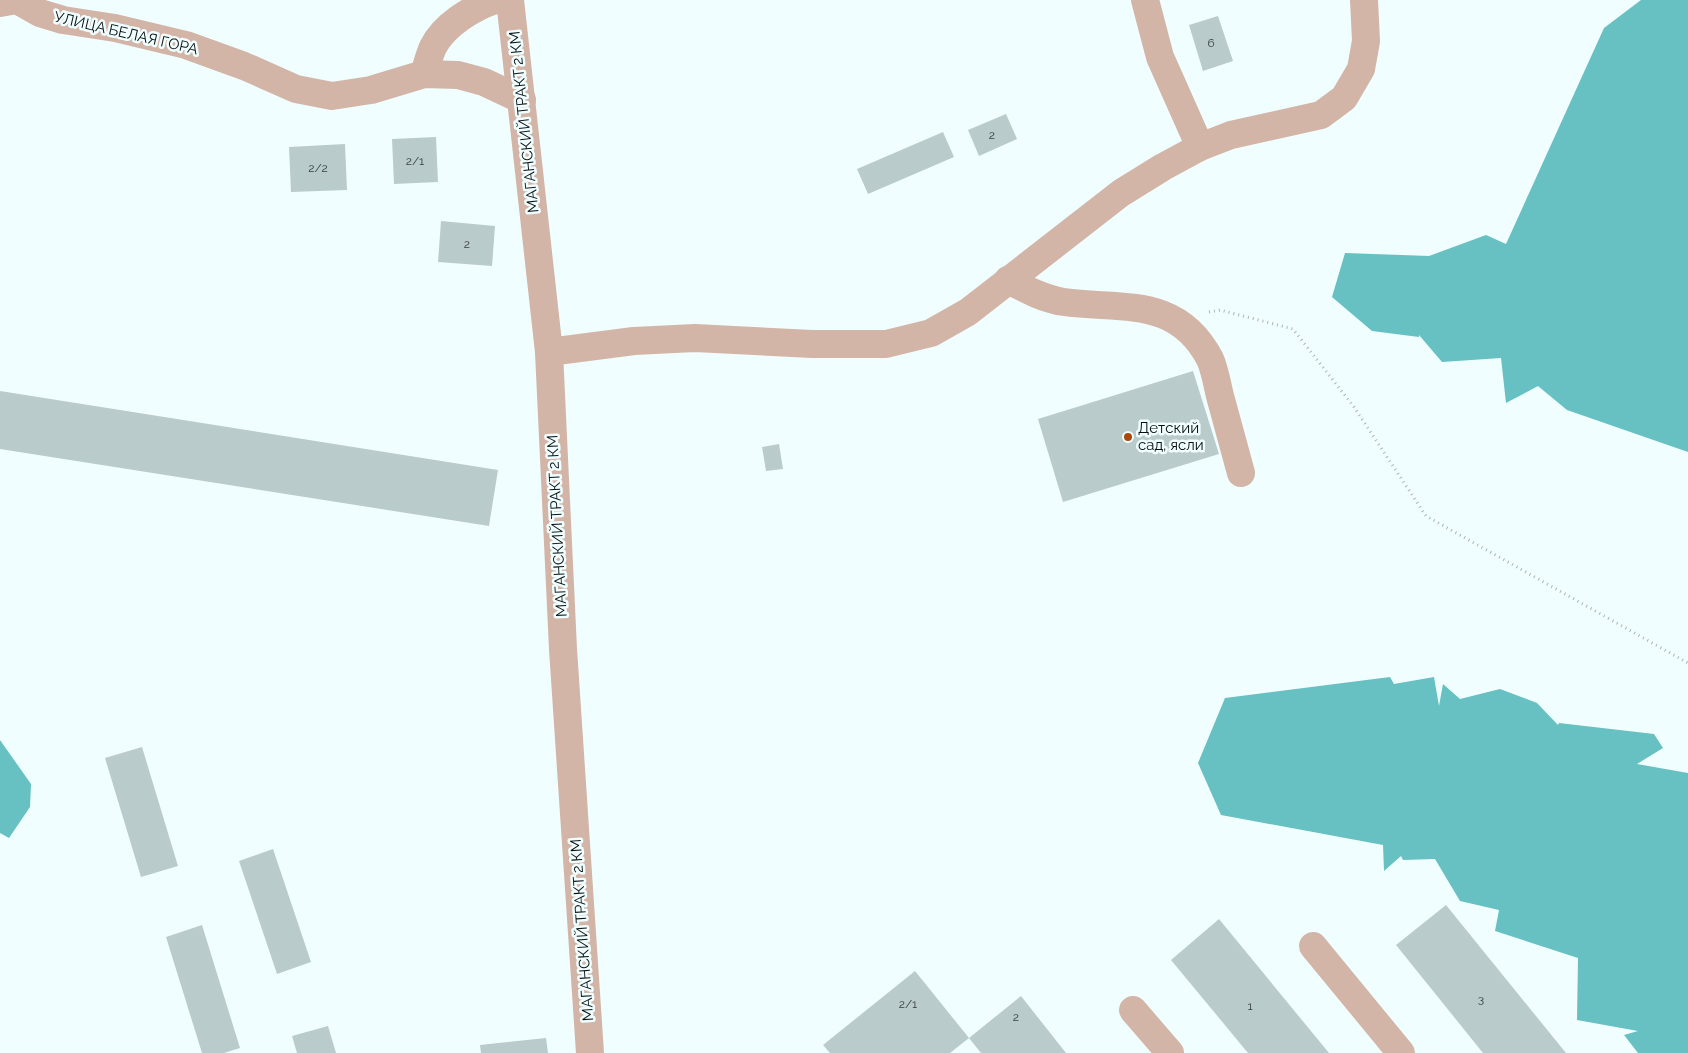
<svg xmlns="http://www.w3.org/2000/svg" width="1688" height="1053" font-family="Raleway,sans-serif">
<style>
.water{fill:#67c0c2}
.building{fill:#bacbcb}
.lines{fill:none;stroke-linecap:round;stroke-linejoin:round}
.path{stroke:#aab5b6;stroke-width:3;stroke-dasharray:1 4;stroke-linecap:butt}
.minor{stroke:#d2b5a7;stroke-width:28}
.poi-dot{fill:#ab490b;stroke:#f0feff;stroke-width:2}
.labels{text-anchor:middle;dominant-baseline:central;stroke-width:5;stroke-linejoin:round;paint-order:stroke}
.number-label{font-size:12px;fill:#353e3e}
.street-label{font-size:15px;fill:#090f0f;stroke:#f0feff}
.poi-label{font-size:15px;fill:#090f0f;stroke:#f0feff;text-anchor:start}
</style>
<rect width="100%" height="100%" fill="#f0feff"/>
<g class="water">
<path d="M1641,0H1688V452L1567,410L1538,386L1506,403L1501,358L1442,362L1419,335V337L1372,331L1332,297L1345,253L1429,256L1486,235L1506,244L1604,28Z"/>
<path d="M1390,677L1394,684L1434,677L1439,706L1443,684L1460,699L1500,689L1537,703L1558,725L1559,723L1654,734L1663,748L1637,764L1688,773V1053H1638L1624,1035L1638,1031L1577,1020L1578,958L1495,931L1499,910L1460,901L1435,859L1403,860L1401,856L1384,871L1383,845L1221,815L1198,763L1225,698Z"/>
<path d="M0,740L31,784L30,807L9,838L0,833Z"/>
</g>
<g class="building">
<path d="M1218,16L1233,61L1203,71L1189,25Z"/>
<path d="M1006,114L1017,139L979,156L968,130Z"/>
<path d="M943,132L954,157L868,194L857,169Z"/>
<path d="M436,137L438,182L394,184L392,139Z"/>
<path d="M345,144L347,190L291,192L289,147Z"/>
<path d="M441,221L495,226L492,266L438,262Z"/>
<path d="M1193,371L1219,454L1063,502L1038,419Z"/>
<path d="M0,391L498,470L489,526L0,449Z"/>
<path d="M779,444L783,469L766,471L762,447Z"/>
<path d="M142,747L178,866L141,877L105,758Z"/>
<path d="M273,849L311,962L277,974L239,861Z"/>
<path d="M1446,905L1566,1053H1483L1396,945Z"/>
<path d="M1219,919L1329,1053H1248L1171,960Z"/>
<path d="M202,925L240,1048L224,1053H202L166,937Z"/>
<path d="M915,971L969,1038L950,1053H830L823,1045Z"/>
<path d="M1021,996L1066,1053H981L969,1038Z"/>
<path d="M328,1026L336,1053H297L292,1036Z"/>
<path d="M546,1038L548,1053H481L480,1045Z"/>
</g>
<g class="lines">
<path class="path" d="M1209,312L1220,310L1293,329L1354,407L1426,516L1688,663"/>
<g class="minor">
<path d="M510,0L549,352L563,649L590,1053"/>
<path d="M1145,0L1160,57L1200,147"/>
<path d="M0,3L17,0L40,13L63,20L115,28L186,45L244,66L296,89L332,96L371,90L424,74L458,75L484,82L522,100"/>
<path d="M424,74C427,65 429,56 433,47C444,25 472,8 495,0"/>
<path d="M1008,280C1025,289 1044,299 1064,302C1123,310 1177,296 1210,359C1215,370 1217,384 1220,396C1227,421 1234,447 1241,473"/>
<path d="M549,352L634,341L695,338L812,344H886L931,333L968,312L1121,193L1163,167L1200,147L1231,135L1321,115L1344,98L1361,69L1366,41L1364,0"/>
<path d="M1313,946L1401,1053"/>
<path d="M1133,1010L1170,1053"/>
</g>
</g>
<circle class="poi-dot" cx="1128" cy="437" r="5"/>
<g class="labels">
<g class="number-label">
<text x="1211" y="43">6</text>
<text x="992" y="135">2</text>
<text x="415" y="161">2/1</text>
<text x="318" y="168">2/2</text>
<text x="467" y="244">2</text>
<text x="1481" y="999">3</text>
<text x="908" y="1004">2/1</text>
<text x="1250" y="1006">1</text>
<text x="1016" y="1017">2</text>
</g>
<g class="street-label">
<text transform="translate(126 33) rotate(13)">УЛИЦА БЕЛАЯ ГОРА</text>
<text transform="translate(524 122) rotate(-96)">МАГАНСКИЙ ТРАКТ 2 КМ</text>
<text transform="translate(557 526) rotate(-93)">МАГАНСКИЙ ТРАКТ 2 КМ</text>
<text transform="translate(582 930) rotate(-94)">МАГАНСКИЙ ТРАКТ 2 КМ</text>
</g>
<g class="poi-label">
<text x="1138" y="428">Детский<tspan x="1138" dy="17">сад, ясли</tspan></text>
</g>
</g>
</svg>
